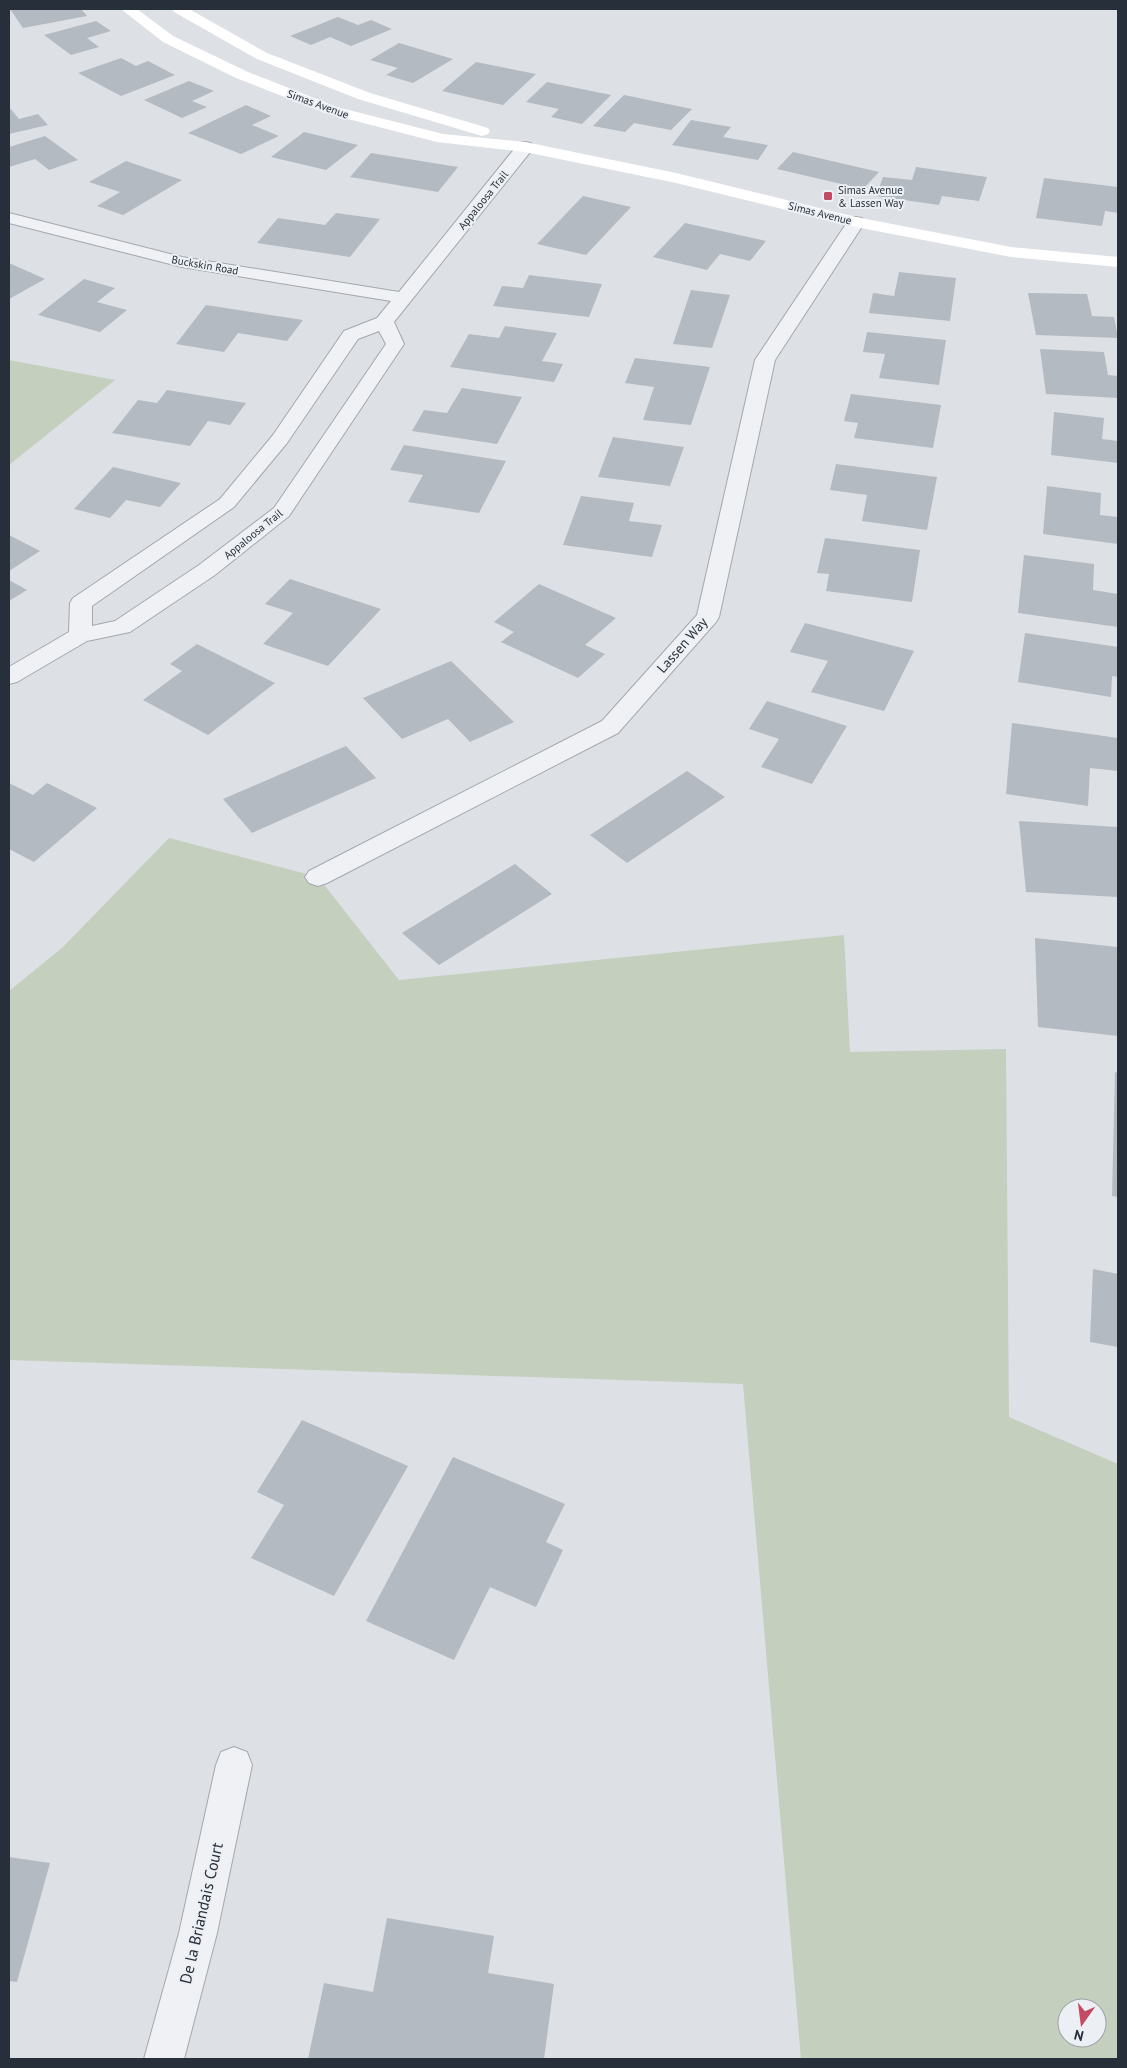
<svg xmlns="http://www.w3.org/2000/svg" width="1127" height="2068" font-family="'PT Sans',sans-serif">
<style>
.green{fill:#c4cfbe;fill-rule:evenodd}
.building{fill:#b4bac2}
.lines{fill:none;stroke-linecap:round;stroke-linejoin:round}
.street-casing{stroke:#a3a8ae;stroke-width:2}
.street{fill:#eff1f4;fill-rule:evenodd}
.secondary{fill:#fff;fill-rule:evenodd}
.poi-dot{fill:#c24a64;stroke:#eceff3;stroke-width:2}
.labels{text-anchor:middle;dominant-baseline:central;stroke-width:4;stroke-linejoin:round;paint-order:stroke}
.far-street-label{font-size:11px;fill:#27303a;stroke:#eceff3}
.far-poi-label{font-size:11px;fill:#27303a;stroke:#eceff3;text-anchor:start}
.street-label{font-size:14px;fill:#27303a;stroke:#eceff3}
.near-street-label{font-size:16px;fill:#27303a;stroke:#eceff3}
</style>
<rect width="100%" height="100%" fill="#dde1e5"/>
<g class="green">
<path d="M9,360L115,380L9,465Z"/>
<path d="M169,838L318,877L399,980L844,935L850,1052L1006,1049L1009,1417L1118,1464V2059H801L743,1384L9,1360V991L63,947ZM1067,2008H1097V2038H1067Z"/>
</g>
<g class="building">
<path d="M10,9H81L87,16L23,28Z"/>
<path d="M338,17L358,25L371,20L392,29L351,46L330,37L311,45L290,36Z"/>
<path d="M96,21L111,31L87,38L99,47L71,55L44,35Z"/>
<path d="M399,43L453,59L413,83L386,75L398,68L370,60Z"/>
<path d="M121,58L136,66L148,61L175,75L121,96L78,73Z"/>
<path d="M476,62L536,74L503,105L442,91Z"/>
<path d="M189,81L214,91L192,101L207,107L182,118L144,100Z"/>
<path d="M547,82L611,95L582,124L551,117L559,109L526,102Z"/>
<path d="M624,95L692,109L671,130L634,123L625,132L593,126Z"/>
<path d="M246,105L271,116L252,125L279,136L241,154L188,133Z"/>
<path d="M9,107L19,119L38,114L48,125L9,134Z"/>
<path d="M691,120L731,127L723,137L768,145L758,160L672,145Z"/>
<path d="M304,132L358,145L326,170L271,157Z"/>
<path d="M45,136L78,160L49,170L35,159L9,167V147Z"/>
<path d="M793,152L879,172L863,189L777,169Z"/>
<path d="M371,153L458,167L438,192L350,177Z"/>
<path d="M126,161L182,180L123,215L97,206L120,192L89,182Z"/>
<path d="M916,167L987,177L979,201L942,196L939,205L876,196L883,177L912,180Z"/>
<path d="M1044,178L1118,187V213L1105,211L1102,226L1036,218Z"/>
<path d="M583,196L631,207L586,255L537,244Z"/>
<path d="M336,213L380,219L350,257L257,243L278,218L325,225Z"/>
<path d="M685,223L766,241L750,261L720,254L707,270L653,257Z"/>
<path d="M9,263L45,279L9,299Z"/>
<path d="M899,272L956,278L950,321L869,313L873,293L894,296Z"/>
<path d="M529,275L602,284L589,317L493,306L502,286L523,288Z"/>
<path d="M84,279L115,288L97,302L127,310L100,332L38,315Z"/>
<path d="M691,290L730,295L712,348L673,344Z"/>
<path d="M1028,293L1087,294L1092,316L1114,317L1118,338L1036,335Z"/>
<path d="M206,305L303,320L287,341L238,333L224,352L176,344Z"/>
<path d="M505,326L557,333L542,361L563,364L554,382L450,367L469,334L499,338Z"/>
<path d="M867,332L946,340L939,385L879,378L885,354L863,352Z"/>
<path d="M1040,349L1104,352L1108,375L1118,376V398L1046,394Z"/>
<path d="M635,358L710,367L691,425L643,420L654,387L625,383Z"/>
<path d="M462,388L522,397L497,444L412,431L424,410L447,413Z"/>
<path d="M167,390L246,403L230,425L208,421L190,446L112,433L138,400L157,403Z"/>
<path d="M851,394L941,405L933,448L854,438L858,423L844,421Z"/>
<path d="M1054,412L1104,418L1102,439L1118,441V463L1051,455Z"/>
<path d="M613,437L684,447L670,486L598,477Z"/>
<path d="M404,445L506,461L479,513L408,502L423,475L390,470Z"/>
<path d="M836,464L937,477L927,530L862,521L867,495L830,490Z"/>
<path d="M113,467L181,483L160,507L126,500L110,518L74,509Z"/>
<path d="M1047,486L1101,493L1100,515L1118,517V544L1043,534Z"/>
<path d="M581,496L634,503L629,521L662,525L652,557L563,545Z"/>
<path d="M9,535L40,551L9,571Z"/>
<path d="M825,538L920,550L912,602L826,591L829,574L817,573Z"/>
<path d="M1024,555L1094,564L1093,590L1118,594V627L1018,613Z"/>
<path d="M290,579L381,609L328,666L263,644L293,613L265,604Z"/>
<path d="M9,580L27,590L9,601Z"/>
<path d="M539,584L616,618L585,645L605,654L578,678L501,642L514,632L494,622Z"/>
<path d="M805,623L914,651L884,711L811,692L828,661L790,652Z"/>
<path d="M1025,633L1118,647V677L1112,676L1111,697L1018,682Z"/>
<path d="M197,644L275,683L208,735L143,700L182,671L170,664Z"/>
<path d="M451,661L514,722L470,742L448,719L402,739L363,698Z"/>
<path d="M767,701L847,726L812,784L761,767L779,739L749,729Z"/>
<path d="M1012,723L1118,738V771L1090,768L1088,806L1006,794Z"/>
<path d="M346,746L376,778L252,833L223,799Z"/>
<path d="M687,771L725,797L627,863L590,835Z"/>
<path d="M9,783L33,795L47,783L97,808L34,862L9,849Z"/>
<path d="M1019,821L1118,827V897L1026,892Z"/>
<path d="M515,864L552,894L439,965L402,933Z"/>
<path d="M1035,938L1117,947L1118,1036L1038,1027Z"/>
<path d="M1115,1072L1118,1073V1197L1112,1196Z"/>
<path d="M1093,1269L1118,1274V1347L1090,1342Z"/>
<path d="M302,1420L408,1466L334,1596L251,1558L284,1505L257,1492Z"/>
<path d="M453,1457L565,1504L546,1542L563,1550L536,1607L490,1587L454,1660L366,1621Z"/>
<path d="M9,1857L50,1863L17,1982L9,1981Z"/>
<path d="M387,1918L494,1936L488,1973L554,1984L544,2059H308L324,1983L373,1992Z"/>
</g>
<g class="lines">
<g class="street-casing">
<g id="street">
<path d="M525,142L531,143L533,147L531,151L394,322L404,344L289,516L215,575L130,632L87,641L17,682L9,684V667L69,632L70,603L73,598L220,499L273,435L344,331L377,318L391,301L182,267L9,223V213L182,257L399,292L519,143ZM379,331L386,344L274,508L199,565L115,621L92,626V606L234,507L287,443L358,339Z"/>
<path d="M856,217L862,218L865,222L775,360L719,617L716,622L618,733L327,883L318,886L309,883L305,877L309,871L602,721L697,615L755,360L850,218Z"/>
<path d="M234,1747L247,1752L252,1765L217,1933L184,2059H144L179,1933L216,1765L221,1752Z"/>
</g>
</g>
<use href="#street" class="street"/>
<g class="secondary">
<path d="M121,9H137L173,36L248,72L337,107L443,134L525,142L676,173L856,217L1011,247L1118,257V267L1011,257L856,227L676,183L525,152L437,142L325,113L236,78L163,42Z"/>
<path d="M172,9H189L267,53L370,93L488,128L490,131L488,134L482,136L358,99L257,59L174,12Z"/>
</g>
</g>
<rect class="poi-dot" x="823" y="191" width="10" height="10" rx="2.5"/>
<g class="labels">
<g class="far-street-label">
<text transform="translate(318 104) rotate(20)">Simas Avenue</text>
<text transform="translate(483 200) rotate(-51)">Appaloosa Trail</text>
<text transform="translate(820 213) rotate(14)">Simas Avenue</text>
<text transform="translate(205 265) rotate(10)">Buckskin Road</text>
<text transform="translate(253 534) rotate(-39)">Appaloosa Trail</text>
</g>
<g class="far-poi-label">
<text x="838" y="190">Simas Avenue<tspan x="838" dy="13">&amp; Lassen Way</tspan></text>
</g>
<g class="street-label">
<text transform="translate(682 645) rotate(-49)">Lassen Way</text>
</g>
<g class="near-street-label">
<text transform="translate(201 1913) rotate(-77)">De la Briandais Court</text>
</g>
</g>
<rect width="1127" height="2068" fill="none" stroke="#27303a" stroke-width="20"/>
<g transform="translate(1082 2023) rotate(194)"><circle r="24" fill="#eceff3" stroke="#9da3a9"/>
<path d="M0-4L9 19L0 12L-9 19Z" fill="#c24a64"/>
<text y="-8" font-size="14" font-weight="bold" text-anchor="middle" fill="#27303a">N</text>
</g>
</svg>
